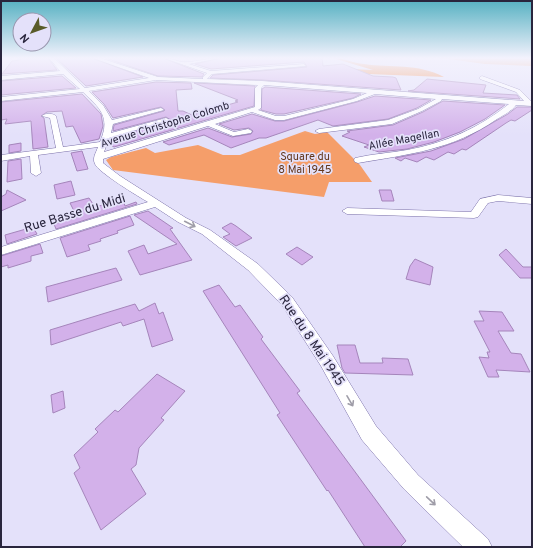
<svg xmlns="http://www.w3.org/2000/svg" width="533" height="548" font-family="Overpass,sans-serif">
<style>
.green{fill:#f59e6a}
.forest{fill:#f58941}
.building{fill:#d3b1ea;stroke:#a585bb}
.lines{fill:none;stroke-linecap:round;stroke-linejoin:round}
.minor-casing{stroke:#7b71aa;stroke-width:1}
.minor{fill:#fff;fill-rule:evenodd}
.oneway{stroke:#9f9da8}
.labels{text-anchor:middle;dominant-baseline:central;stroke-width:3.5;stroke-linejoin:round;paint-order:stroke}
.far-street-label{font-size:11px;fill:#29253d;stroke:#e4e1fa}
.far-park-label{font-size:11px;fill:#63371c;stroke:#e4e1fa}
.street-label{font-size:13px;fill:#29253d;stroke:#e4e1fa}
</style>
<rect width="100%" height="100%" fill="#e4e1fa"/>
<g class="green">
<path d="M441,58H532V66L485,64Z"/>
<path d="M305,131L315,134L327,132L360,165L372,182H329L324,197L113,170L106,160L111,157L146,148L155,153L198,145L223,155H240Z"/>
</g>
<path class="forest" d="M333,58C344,58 353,63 364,64C392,68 417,63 444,77L343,73L350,69L373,70Z"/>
<g class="building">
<path d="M21,58H48L57,70L2,74L12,61L20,60Z"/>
<path d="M56,58H92L143,77L86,86Z"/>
<path d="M105,58H163L204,74L202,77L158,76Z"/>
<path d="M221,58H322L323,66L343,64L373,76L393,77L396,78L401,90L262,80L210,78L213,75L307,67L304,62L211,69L195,64Z"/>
<path d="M62,76L76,88L1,95V81Z"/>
<path d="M427,79L486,85L483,93L517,95L520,99L408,91L414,90Z"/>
<path d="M156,82L191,83L192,89L176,90L178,111H183L192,115L238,102L235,101L238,100L194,83L255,86L254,106L114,147L109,144L110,139L170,121L171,120L166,117L113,131L114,125L164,111L165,110L161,107L113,118L104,104L92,92Z"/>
<path d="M265,87L361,94L353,98L284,114H276L261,110L262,89Z"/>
<path d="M82,94L101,114L103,126L99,139L81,143L73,126L66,127L62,111L47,112L41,116L44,118L48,147L33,149L31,121L5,124L7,119L1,120V102Z"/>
<path d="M375,96L431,100L417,108L388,119L333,126L318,120L266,138H259L231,148L204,135L169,145L163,142L208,128L232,137L251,134L253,131L249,128L234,130L219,124L252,114L275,121H284L357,102Z"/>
<path d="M443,101L505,105L485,119L460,132L434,142L407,149L379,152L364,147L369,145L342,136L350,132L347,131L393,125L423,112Z"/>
<path d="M517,107H532V110L515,121L511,120L506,123L466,150L462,149L454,154L448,152L434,160L426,157L417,162L405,158L401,161L395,158L431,151L464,139L508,114Z"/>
<path d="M21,143V151L9,153V145Z"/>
<path d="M82,151L88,169L77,171L71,153Z"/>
<path d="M21,159L22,179L7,182L8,161Z"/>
<path d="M71,181L75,195L57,199L54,185Z"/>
<path d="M7,190L26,200L1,211V197L6,194Z"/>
<path d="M379,190H391L394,201H382Z"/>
<path d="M89,198L95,207L123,200L125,206L136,202L137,204L56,229L54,224L77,217L70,203Z"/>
<path d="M148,211L173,228L170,229L192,260L140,275L128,251L144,245L148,254L177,244L134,215Z"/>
<path d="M130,216L134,225L117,231L118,233L100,239L101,241L88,245L90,250L67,257L60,238Z"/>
<path d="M231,223L236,226L252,238L236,246L223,237L230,234L222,228Z"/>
<path d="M33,227L37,234L7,244L5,235Z"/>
<path d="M40,244L43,253L31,256V261L8,268V265L1,267V256Z"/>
<path d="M297,247L313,257L302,265L286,254Z"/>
<path d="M506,249L523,267H532V278H520L499,255Z"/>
<path d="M415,259L433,267L430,285L406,279L410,266Z"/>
<path d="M116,268L122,280L48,302L46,287Z"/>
<path d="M219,285L235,307L240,305L263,337L261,339L300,391L297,393L406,541L400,547H365L328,490L327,491L277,415L280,413L203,291Z"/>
<path d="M155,303L159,314L163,312L173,340L152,347L144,319L123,326L121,322L51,345L50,330L135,304L139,311Z"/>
<path d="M479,311L502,312L514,331H498L511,353L521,354L530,372L496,370L499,377H488L479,357L489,358L487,352H490L474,321H484Z"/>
<path d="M337,345H355L360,363H383L382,358L408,359L413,375L345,373L342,368Z"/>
<path d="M157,374L185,391L161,418L164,420L139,448L136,465L131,469L146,494L101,530L74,473L80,468L74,455L98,432L95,429L115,410L118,412Z"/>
<path d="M63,391L65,408L53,413L51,395Z"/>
</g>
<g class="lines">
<g class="minor-casing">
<g id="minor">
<path d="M49,58H54L85,88L149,78L93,58H100L158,77L203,79V77L207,73L164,58C171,58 176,61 182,62C191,63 209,58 220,58L189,64L211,71L304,64L306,66L212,74L207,79L262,81L524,101L516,92L480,79V77L482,76L520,90L532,102V106L516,105C512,111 503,115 497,119C452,150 410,154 358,163L355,162L354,160L355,158C372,154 390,153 407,150C445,143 479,128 509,104L442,99L441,101L422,111L392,124L319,133L315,131L319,129L388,120L418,109L436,99L375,94L357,101L284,120H275L252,112L215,124L234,132L248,129L252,131L251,133L233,136L208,126L103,159V163L120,176L186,218L210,230L258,264L292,297L333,356L376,426L418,475L488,539L492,547H463L404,489L362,440L321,366L282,305L248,270L202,234L178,222L155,207L1,255V247L148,202C139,197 98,172 95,164C92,158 96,153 98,147L38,155L41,173L36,176L31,173L30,156L1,161V155L56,148L50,118L42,116C45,113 53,113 56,116L63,147L100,142C111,117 100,108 83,92L1,101V97L80,89L63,74L1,80V76L60,71ZM156,80L258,85L255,88V107L104,152L109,138L170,120L166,118L111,133L113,124L164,110L161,108L112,120L103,105L89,91ZM264,85L367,93L353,99L284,116H276L258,110L261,108V88Z"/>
<path d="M498,195L532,198V204L498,201L488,203L478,217L474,218L347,214L342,211L347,208L471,212L480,199Z"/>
</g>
</g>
<use href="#minor" class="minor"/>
</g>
<defs><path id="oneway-shaft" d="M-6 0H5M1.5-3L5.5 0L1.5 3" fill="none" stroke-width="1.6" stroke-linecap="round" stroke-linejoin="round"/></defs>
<g class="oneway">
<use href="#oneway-shaft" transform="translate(190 224) rotate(27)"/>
<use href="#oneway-shaft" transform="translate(350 401) rotate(60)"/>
<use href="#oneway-shaft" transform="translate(431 501) rotate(43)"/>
</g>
<linearGradient id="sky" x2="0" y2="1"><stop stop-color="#56b1c2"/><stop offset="0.43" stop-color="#f3f2fd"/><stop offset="1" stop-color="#f3f2fd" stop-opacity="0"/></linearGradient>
<rect width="533" height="135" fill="url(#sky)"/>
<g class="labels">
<g class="far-street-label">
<text transform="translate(165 125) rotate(-17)">Avenue Christophe Colomb</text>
<text transform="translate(404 140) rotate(-11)">Allée Magellan</text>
</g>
<g class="far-park-label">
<text x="305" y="157">Square du<tspan x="305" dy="13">8 Mai 1945</tspan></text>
</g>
<g class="street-label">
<text transform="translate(75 214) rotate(-17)">Rue Basse du Midi</text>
<text transform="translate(311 341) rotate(56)">Rue du 8 Mai 1945</text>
</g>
</g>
<rect width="533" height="548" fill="none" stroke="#29253d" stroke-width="4"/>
<g transform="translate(32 32) rotate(229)"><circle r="19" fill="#e4e1fa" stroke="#9996ae"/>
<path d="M0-3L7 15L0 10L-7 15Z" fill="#595b29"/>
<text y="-6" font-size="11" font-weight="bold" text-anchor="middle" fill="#29253d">N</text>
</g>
</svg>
